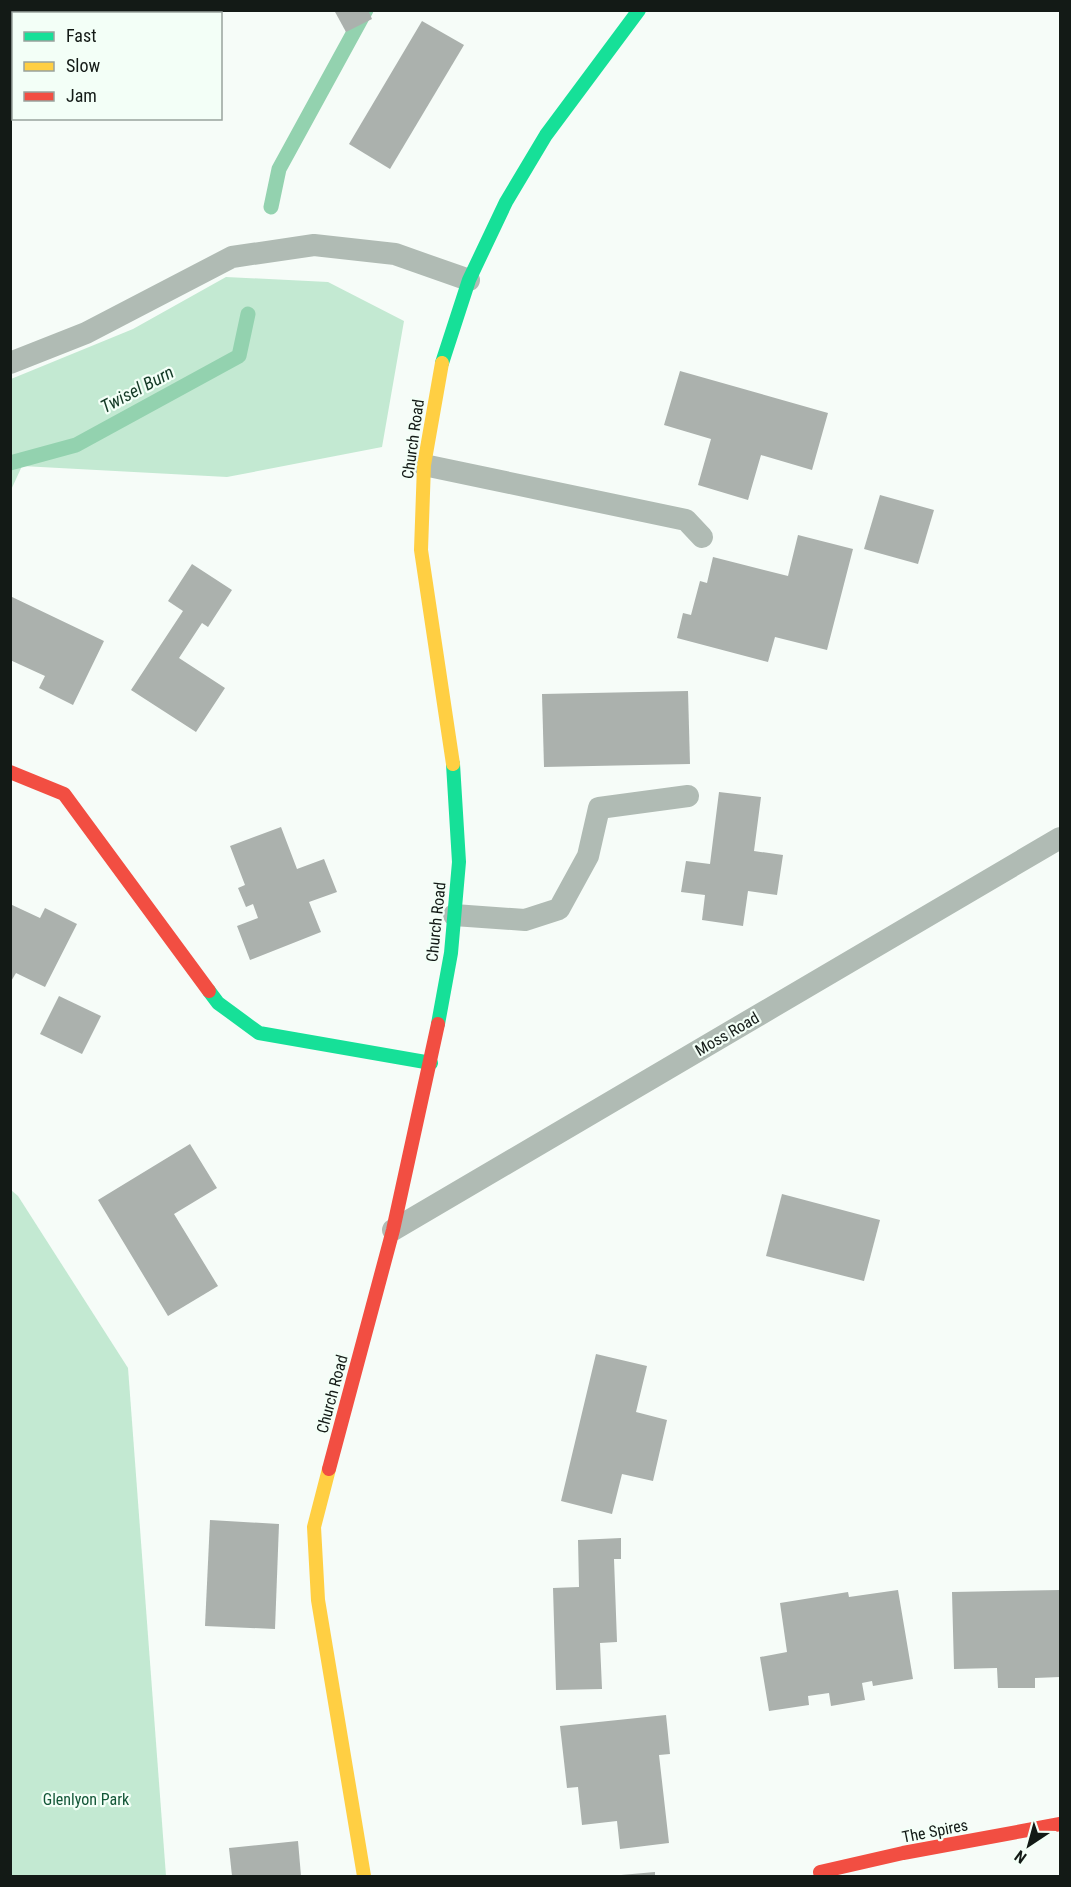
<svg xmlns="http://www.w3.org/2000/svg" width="1071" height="1887" font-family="'Roboto Condensed',sans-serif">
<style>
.green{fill:#c3e9d2}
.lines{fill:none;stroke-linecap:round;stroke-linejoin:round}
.stream{stroke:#93d2af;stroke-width:15}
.building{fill:#abb1ad}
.lane{stroke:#b0bbb4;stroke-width:22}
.fast{stroke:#16e098;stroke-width:14}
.slow{stroke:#ffcf43;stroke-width:14}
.jam{stroke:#f24e42;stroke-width:14}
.labels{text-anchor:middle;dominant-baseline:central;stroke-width:4.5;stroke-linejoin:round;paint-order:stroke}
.street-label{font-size:16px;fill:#131a16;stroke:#f3fff7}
.park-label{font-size:16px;fill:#125637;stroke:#f3fff7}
.water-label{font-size:18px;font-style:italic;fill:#143a26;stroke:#f3fff7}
</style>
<rect width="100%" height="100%" fill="#f6fcf8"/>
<g class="green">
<path d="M226,277L328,282L404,321L382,447L227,477L22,466L11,490V379L133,329Z"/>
<path d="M11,1190L18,1196L128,1368L166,1876H11Z"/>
</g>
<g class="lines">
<g class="stream">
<path d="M271,207L279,169L366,10"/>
<path d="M10,463L76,445L239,356L248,314"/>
</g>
</g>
<g class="building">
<path d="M334,10H368L372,19L346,32Z"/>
<path d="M422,21L464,45L390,169L349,144Z"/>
<path d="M680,371L828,413L812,470L761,455L748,500L698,485L711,439L664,425Z"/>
<path d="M880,495L934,510L918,564L864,549Z"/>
<path d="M798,535L853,549L827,650L775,637L768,662L677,638L683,613L691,615L700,581L707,583L713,557L788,576Z"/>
<path d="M192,564L232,590L208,627L202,623L179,658L225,688L196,732L131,690L183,611L168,601Z"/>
<path d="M10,596L104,641L73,705L39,688L45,676L10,660Z"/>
<path d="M688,691L690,764L544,767L542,694Z"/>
<path d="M719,792L761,797L754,851L783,855L777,895L748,891L743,926L702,920L705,895L681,892L686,861L710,864Z"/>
<path d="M281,827L297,869L324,859L337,892L309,902L321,932L250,960L237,926L258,918L253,904L246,907L238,888L245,885L230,846Z"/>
<path d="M10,904L40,918L45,908L77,924L45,987L16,973L10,983Z"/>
<path d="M59,996L101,1016L82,1054L40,1034Z"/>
<path d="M190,1144L217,1188L174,1214L218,1286L168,1316L98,1200Z"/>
<path d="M782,1194L880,1220L864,1281L766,1256Z"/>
<path d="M596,1354L647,1366L636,1412L667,1420L653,1481L622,1474L612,1514L561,1501Z"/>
<path d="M210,1520L279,1524L275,1629L205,1626Z"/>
<path d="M621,1538V1559H614L617,1642L600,1643L602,1689L556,1690L553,1588L579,1587L578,1540Z"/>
<path d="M898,1590L913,1679L873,1686L872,1681L862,1683L865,1700L831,1706L829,1693L808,1696L809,1705L769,1711L760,1657L787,1652L780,1603L848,1592L849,1597Z"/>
<path d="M1060,1590V1677L1035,1678V1688H998L997,1668L954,1669L952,1592Z"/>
<path d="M666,1715L670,1754L659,1755L669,1843L620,1849L617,1821L582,1825L578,1787L567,1788L560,1726Z"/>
<path d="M298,1841L301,1876H232L229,1848Z"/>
<path d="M655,1872V1876H621V1875Z"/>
</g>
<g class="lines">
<g class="lane">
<path d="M10,363L86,333L232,257L314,245L395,254L469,280"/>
<path d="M424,465L686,520L702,537"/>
<path d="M454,915L525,920L559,909L588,856L599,808L688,796"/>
<path d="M393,1230L1060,838"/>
</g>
<g class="fast">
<path d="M442,363L469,280L506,202L546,135L639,10"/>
<path d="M209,991L218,1003L259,1033L431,1063"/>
<path d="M438,1024L451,953L459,862L453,764"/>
</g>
<g class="slow">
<path d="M442,363L424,465L421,550L453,764"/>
<path d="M329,1469L314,1527L318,1600L364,1876"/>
</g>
<g class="jam">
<path d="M10,772L64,794L209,991"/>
<path d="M329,1469L393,1230L438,1024"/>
<path d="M821,1876L820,1872L903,1853L1060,1824"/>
</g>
</g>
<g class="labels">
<g class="street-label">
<text transform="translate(413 439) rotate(-82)">Church Road</text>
<text transform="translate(436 922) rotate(-84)">Church Road</text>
<text transform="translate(727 1034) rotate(-30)">Moss Road</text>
<text transform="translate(332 1394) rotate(-75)">Church Road</text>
<text transform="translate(935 1831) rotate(-11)">The Spires</text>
</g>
<g class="park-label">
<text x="86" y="1799">Glenlyon Park</text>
</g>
<g class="water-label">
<text transform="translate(137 389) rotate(-28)">Twisel Burn</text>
</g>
</g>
<rect width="1071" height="1887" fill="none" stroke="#131a16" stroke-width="24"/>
<rect x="12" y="12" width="210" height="108" fill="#f3fff7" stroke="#99a39d" stroke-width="1.5"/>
<rect x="24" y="32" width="30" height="9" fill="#16e098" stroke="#99a39d" stroke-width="1.5"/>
<text x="66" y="42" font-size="18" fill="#131a16">Fast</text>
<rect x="24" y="62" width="30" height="9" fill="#ffcf43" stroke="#99a39d" stroke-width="1.5"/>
<text x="66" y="72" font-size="18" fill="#131a16">Slow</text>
<rect x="24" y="92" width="30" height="9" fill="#f24e42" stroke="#99a39d" stroke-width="1.5"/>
<text x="66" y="102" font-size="18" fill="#131a16">Jam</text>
<g transform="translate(1029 1845) rotate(216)" stroke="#f3fff7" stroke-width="4.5" paint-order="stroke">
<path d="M0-4.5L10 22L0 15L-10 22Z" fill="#131a16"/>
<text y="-9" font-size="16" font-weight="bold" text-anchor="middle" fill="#131a16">N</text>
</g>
</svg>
